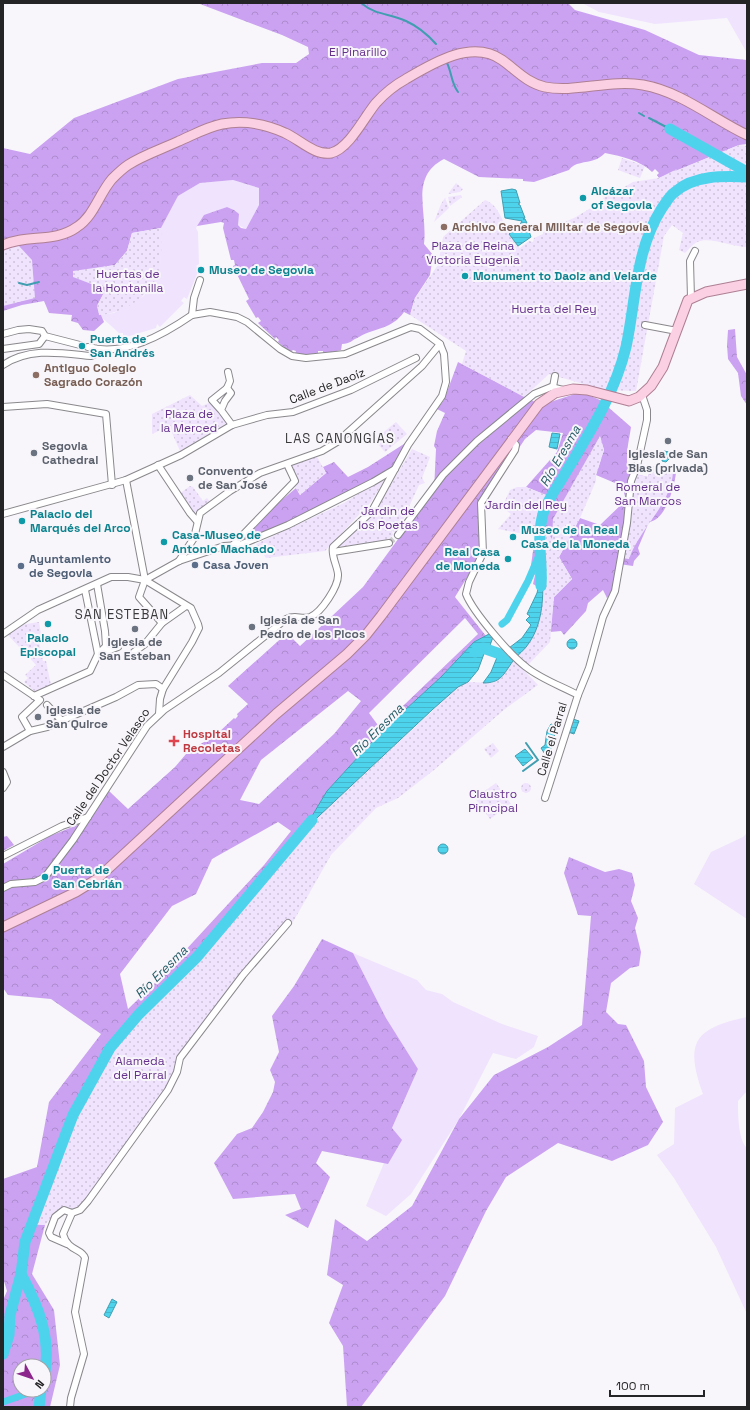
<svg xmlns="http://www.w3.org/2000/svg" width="750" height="1410" font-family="'Space Grotesk',sans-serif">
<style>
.grass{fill:#f0e3fe}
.forest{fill:url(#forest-crowns);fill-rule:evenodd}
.park{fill:url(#park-dots)}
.water{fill:url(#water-rules);stroke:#419eb1}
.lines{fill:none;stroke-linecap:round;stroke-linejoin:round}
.stream{stroke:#419eb1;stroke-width:2}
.canal{stroke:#4ed3ed;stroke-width:7}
.river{stroke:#4ed3ed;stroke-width:11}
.minor-tunnel{stroke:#cecccf;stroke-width:6;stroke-dasharray:6 3;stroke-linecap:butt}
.minor-casing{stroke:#8a888c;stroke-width:8}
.primary-casing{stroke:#ae7f94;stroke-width:11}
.minor{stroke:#fff;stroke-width:6}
.primary{stroke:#fbd0e2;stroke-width:9}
.culture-dot{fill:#0f9aa8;stroke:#f8f6fa;stroke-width:1.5}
.education-dot{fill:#8d6e63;stroke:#f8f6fa;stroke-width:1.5}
.worship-dot{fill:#6b7280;stroke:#f8f6fa;stroke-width:1.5}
.service-dot{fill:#5c6f8a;stroke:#f8f6fa;stroke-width:1.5}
.health-dot{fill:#e0444e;stroke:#f8f6fa;stroke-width:1.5}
.labels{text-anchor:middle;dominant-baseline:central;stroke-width:4;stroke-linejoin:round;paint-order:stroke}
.park-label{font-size:12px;fill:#65318d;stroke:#f8f6fa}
.culture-label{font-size:12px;font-weight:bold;fill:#0d838f;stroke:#f8f6fa;text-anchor:start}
.education-label{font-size:12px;font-weight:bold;fill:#785e54;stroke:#f8f6fa;text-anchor:start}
.street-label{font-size:12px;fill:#242325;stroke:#f8f6fa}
.worship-label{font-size:12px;font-weight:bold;fill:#5b616d;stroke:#f8f6fa;text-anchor:start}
.service-label{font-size:12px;font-weight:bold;fill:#4e5e75;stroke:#f8f6fa;text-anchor:start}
.health-label{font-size:12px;font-weight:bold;fill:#be3a42;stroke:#f8f6fa;text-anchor:start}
.neighbourhood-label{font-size:13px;letter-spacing:1px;fill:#3a393b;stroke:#f8f6fa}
.water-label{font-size:13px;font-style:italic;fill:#275d68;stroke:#f8f6fa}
</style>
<defs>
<pattern id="forest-crowns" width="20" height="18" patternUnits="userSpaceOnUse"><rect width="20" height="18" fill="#cba2f2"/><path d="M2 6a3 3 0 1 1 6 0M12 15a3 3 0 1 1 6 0" fill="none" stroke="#ae8bcf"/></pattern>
<pattern id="park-dots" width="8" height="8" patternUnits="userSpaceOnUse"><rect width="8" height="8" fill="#f0e3fe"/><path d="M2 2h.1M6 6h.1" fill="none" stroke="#cec2da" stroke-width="1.8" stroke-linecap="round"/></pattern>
<pattern id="water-rules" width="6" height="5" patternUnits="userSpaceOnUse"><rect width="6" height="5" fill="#4ed3ed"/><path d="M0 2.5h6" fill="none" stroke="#44b5cb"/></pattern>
</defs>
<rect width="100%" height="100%" fill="#f8f6fa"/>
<g class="grass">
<path d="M582,3H747V53L727,18L655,24L599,12Z"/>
<path d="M233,180L259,188V205L246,229L238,225L234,210L227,207L204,216L196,228L198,232L199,264L196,266L199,269L187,299L184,297L181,301L184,303L160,327L157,324L156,328L123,338V333H119L99,315L114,313L144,296L160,266L161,228L178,196L200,183Z"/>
<path d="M747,833V919L694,884L711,852L743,837Z"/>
<path d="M353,953L417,980L426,990L442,994L453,1002L502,1024L538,1036L534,1047L516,1059L493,1053L459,1119L411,1194L386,1216L366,1206L384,1163L392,1128L418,1069L386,1018Z"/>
<path d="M747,1017V1091L738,1101C738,1113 738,1140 747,1148V1314L716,1247L674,1178L657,1155L674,1144L675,1108L703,1094C684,1042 695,1028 747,1017Z"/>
</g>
<g class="forest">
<path d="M192,3H568L575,10L645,30L699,55L747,60V144L739,145L659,178L657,175L659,173L655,169L652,172C640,160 620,156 605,153C602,156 598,159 594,160C586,163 574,162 569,170L534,182L523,181V179L479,177L444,159C409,177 428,212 424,244L433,255L430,275L415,298L410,315L404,312C391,330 376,327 359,337C352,340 350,344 342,344L341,350L323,354V351H318V354L303,356L295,354L296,351L293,350L290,352L278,342L279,340L276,337L275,339L258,323L261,321L258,317L256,318L246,301L249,299L233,266L235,265L234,260H231L223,228L224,223L221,222L197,226L204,215L227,207L234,210L239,214L238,225L241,228L246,229L259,205V188L233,180L200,183L178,196L161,228L132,233L127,251L115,265L73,272L94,285L107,287L97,306L104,322L94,331L83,330L78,323L71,321L72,315L49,313L44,301L22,305L3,311V148L30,154L74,118L178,79L262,63H296L309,54L308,47L282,35L200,4Z"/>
<path d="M735,329L737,357L747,375V405L741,396L738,373L728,359L727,345L728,330Z"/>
<path d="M458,362L541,405L581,392L600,400L631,427C629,442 622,465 633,478L635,474L648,477L651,466L676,473C674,487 666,520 649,522L638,548L640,554L634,561L633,566L619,564L614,591L607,598L603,590L588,603L586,611L564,635L561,631L550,632L554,597L572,579L559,557L580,518L600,525L626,500L622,486L596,475L604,450L600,437L552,540L541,523L538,537L542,571L538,587L533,584L535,575L530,572L538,516L553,498L526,487L557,452L563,433L536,430L525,439L479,508V558L455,597L486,636L474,642L441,677L381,732L327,791L303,831L261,882L197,957L139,1014L32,1224L45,1225L32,1274L54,1310L60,1365L50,1407H3V1300L7,1291L3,1278V1179L37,1167L49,1102L101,1034L51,999L8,995L3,988V864L50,836L85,822L108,790L128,809L175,767L186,754L190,753L188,751L213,737L215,739L218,736L217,734L234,718L235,719L238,716L237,714L248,704L228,686L287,633L300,646L363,587L434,490L436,449L434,446L437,431L445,413L437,409L444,400ZM465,618L478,634L380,728L369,713ZM348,691L361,701L334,734L259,804L240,800L261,760ZM278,822L291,831L264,865L158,980L128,1009L120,974L172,906L196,894L212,859ZM20,1366H44V1390H20Z"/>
<path d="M407,442L395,466L363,486L282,526L244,539L276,505L296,488L300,495L326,473L323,467L334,462L348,477L368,467Z"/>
<path d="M7,836L14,845L3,851V837Z"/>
<path d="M569,857L605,872L619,869L632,873L635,885L631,901L638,918L635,928L641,952L639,966L630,968L611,983L606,1012L618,1024L626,1025L644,1061L646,1087L663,1122L648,1145L612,1161L558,1143L506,1177L486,1211L445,1296L361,1407H347L343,1346L329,1323L343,1285L327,1275L335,1219L367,1241L412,1206L459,1119L494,1075L548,1047L582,1025L591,916L578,915L564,873Z"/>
<path d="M322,939L353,953L386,1018L418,1069L392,1128L402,1140L388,1164L322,1151L316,1163L330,1177L308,1228L285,1215L301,1209L295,1194L233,1199L214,1163L237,1134L252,1128L263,1112L273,1092L275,1082L270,1070L279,1052L272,1016L294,986Z"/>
</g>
<g class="park">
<path d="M739,145L747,146V247C733,247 709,236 697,242C692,245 688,250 685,253L679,250L683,233L672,225L664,236L636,391L604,390L549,374L524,397L462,364L466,351L410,315L415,298L438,265L443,237L485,200C504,207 504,236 520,248L529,241L533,242L534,238L543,234V232L576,217L604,200L603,198L622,190L621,189L633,182L659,178L677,169L675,171Z"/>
<path d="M622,158L645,166L640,178L618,170Z"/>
<path d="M456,183L463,189L460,192L448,194Z"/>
<path d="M461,195L462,197L450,206L448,197Z"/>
<path d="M445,198L449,208L434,222L441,204Z"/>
<path d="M161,228C161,240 162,254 160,266C155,294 126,313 99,315L97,306L107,287L94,285L73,277V271L115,265L127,251L132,233Z"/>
<path d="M18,245L32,260L35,298L3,306V250Z"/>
<path d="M190,395L202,406L211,402L227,423L180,451L169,426L152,434V414Z"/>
<path d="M396,422L407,434L385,452L374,440Z"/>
<path d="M600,436L604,450L596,475V481L580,518L559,557L572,579L554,597L550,642L528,665L519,655L529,643L534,633L543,591L538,537L541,522L552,539L553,519Z"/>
<path d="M412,449L430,457L422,478L425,483L419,485L407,511L409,512L407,516H405L396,533L392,531L393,535L387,540L339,547V544L373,515Z"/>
<path d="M316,455L326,473L300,495L284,468Z"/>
<path d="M651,466L673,472C671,505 639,529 629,559L622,558L629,523L635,474L648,477Z"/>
<path d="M384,481L371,502L325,551L266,558L256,544L344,503L377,482Z"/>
<path d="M190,486L193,487L203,501L207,498L210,502L193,514L179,494Z"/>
<path d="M517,487H526L554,498L539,516L535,536L498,529L511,514L502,507L510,490Z"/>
<path d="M39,622L42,640L39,641L43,661H46L51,685L35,692L24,682L28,678L25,675L36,665L7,634L20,625Z"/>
<path d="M514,660L538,685L505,709L434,770L398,798L376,808L331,855L293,922L288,923L180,1058L173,1081L80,1210L55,1213L45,1225L32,1224L73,1115L110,1048L139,1014L197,957L303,831L458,687L468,682L493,683L504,674Z"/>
<path d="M493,743L499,751L491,758L484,749Z"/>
<path d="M496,783L511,804L490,819L475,798Z"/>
<circle cx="526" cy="788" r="5"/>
</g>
<g class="water">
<path d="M512,189L516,190L520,203L518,204L520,205L525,218L523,219H525L527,223L525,225H527L531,237L518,246L509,234L519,226L522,221L505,218L501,191Z"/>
<path d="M552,433L560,434L557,449L549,447Z"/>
<path d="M664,451L669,452V459L666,462L662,461Z"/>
<path d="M542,571C544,595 543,623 529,643C525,650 517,655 513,661C503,675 501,683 483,683L491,672L500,650L505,651L522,638L531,625L526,620L530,616L527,614L537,593Z"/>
<path d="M489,634L493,637L488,651H485L478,670L468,682L458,687L432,710L303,831L327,791L381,732L441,677L474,642Z"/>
<circle cx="572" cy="644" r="5"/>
<path d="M573,719L579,721L574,734L568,732Z"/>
<path d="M551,724L557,726L548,759L541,748L545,745L547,731Z"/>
<path d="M525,749L533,758L523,766L515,756Z"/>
<circle cx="443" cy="849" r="5"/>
<path d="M112,1299L117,1302L109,1318L104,1315Z"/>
</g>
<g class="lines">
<g class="stream">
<path d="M361,3C377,16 389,13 406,21C417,26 428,35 436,44"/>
<path d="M447,63C452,73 451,83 458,92"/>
<path d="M639,113L644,116"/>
<path d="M649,118L670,129"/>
<path d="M19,283L27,285L39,282"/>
<path d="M523,771L538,760L526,743"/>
</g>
<g class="canal">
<path d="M502,624L507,620L528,581L540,553"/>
<path d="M3,1402L37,1390"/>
</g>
<g class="river">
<path d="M670,129L747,172"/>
<path d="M541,586C543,562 536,539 543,514C547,500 559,485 566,472C590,432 615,393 626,347C636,301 635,250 662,208C666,203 669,196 675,192C694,175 723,176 747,177"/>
<path d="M475,652L483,648L503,655L513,653"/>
<path d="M21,1274C39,1307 52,1340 44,1378"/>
<path d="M3,1354L9,1335L10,1315L21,1274L25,1242L73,1115L110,1048L139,1014L197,957L312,820"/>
<path d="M39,1407L41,1390"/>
</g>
<path class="minor-tunnel" d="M389,543L398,535"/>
<g class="minor-casing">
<g id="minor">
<path d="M691,298L690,261L695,251"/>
<path d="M645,325L677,331"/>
<path d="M3,334L18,330L29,329L42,331L45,336L80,345"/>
<path d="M88,347C124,357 163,335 192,315L194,298L200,280"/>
<path d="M3,349L39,344L45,336"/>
<path d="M3,365C30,347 61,353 91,356L94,355L97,349"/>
<path d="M553,387L555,376"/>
<path d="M227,388L230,381L228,372"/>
<path d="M3,407L47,404L106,414L112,485"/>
<path d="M221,410L212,400L227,388L231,393L225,401L221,410L232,425"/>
<path d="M511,439L516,445L515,450L481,503L483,553L469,582L466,594C473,612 510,655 526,667C541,679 561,686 578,695L545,798"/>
<path d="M158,465L190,513L197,521"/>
<path d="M126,480L145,580"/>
<path d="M3,514L126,480L181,455L232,425L267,415L293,412L351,390L416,358"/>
<path d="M398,535L443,475L477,441L534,394L551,387L563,390"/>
<path d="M233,545L295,481L287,464"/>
<path d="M333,552L389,543"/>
<path d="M179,561L194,538L200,513L230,491L260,473L322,451L337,442L422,366L440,344"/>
<path d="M85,590L98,654"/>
<path d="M162,623L139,597L145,580L179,561L224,546L240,545L288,525L373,482L395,469"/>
<path d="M3,634L38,610L111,577H128L145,580L191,608L198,624L199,628L192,642L163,689L160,699L159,714"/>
<path d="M134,652L145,644L162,623L186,606"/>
<path d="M102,653L118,647"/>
<path d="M3,675L40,700L22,717L30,731"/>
<path d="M578,695L589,668L603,617L615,591L627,523L631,481L637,466L647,420V410L642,395"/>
<path d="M34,696L90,671L98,654L106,646L105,631L97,584"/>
<path d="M47,705L61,720"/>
<path d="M3,747L30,731L47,727L116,697L138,685L156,684L163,689"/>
<path d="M3,772L7,782L3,788"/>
<path d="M3,856L62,826L88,817"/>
<path d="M3,888L11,884L35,882L45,877L73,840L147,726L164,710L219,673L286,619C296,614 301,620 310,617C321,613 339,586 338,574C337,565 331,556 333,547L372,511L408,445L442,396L446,382L444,354L440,344L420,329L411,327L345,354L306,358L292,356L280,349L247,322L237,317L210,312L192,315"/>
<path d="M72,1213L80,1210L88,1201L168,1090L177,1072L180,1058L243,975L288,923"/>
<path d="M67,1244L51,1237L49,1233L55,1217L64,1210L72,1213"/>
<path d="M70,1407L71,1398L84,1354L75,1312L85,1258C82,1248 68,1252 63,1234L72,1213"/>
</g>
</g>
<g class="primary-casing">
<g id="primary">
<path d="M3,245C27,234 55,243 77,227C94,216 99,194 112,179C117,174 122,169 128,165C143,155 162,149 179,141C193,135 207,127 222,124C243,120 266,124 285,133C299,139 315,156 331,153C349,149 365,116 376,103C385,93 395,85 406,79C433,63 472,39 502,60C516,70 527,83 545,87C575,93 610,79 643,85C682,92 713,119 747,135"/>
<path d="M3,927L76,892L97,879L276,714L347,654L366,635L381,616L539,404L555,393L573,389L587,390L629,401L639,397L651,386L663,367L688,300L706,292L747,284"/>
</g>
</g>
<use href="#minor" class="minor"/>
<use href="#primary" class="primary"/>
</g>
<g class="culture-dot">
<circle cx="583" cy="198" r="4"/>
<circle cx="201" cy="270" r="4"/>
<circle cx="465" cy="276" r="4"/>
<circle cx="82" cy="346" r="4"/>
<circle cx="22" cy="521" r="4"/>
<circle cx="513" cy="537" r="4"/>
<circle cx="164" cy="542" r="4"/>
<circle cx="508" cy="559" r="4"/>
<circle cx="48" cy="624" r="4"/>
<circle cx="45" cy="877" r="4"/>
</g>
<g class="education-dot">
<circle cx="444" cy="227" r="4"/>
<circle cx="36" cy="375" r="4"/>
</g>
<g class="worship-dot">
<circle cx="668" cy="441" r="4"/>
<circle cx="34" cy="453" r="4"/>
<circle cx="190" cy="478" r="4"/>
<circle cx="252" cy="627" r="4"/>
<circle cx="135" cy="629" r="4"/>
<circle cx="38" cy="717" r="4"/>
</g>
<g class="service-dot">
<circle cx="195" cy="565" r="4"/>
<circle cx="21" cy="566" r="4"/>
</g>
<path class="health-dot" d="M172 735h4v4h4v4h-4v4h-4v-4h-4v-4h4z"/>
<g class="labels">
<g class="park-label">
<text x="358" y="52">El Pinarillo</text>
<text x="473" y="246">Plaza de Reina<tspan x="473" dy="14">Victoria Eugenia</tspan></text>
<text x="128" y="274">Huertas de<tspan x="128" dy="14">la Hontanilla</tspan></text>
<text x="554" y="309">Huerta del Rey</text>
<text x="189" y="414">Plaza de<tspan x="189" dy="14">la Merced</tspan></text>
<text x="648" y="487">Romeral de<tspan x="648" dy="14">San Marcos</tspan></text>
<text x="526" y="505">Jardín del Rey</text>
<text x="388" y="511">Jardin de<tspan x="388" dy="14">los Poetas</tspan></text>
<text x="493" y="794">Claustro<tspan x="493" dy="14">Pirncipal</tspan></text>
<text x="140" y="1061">Alameda<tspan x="140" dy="14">del Parral</tspan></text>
</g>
<g class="culture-label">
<text x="591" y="191">Alcázar<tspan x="591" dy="14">of Segovia</tspan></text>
<text x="209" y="270">Museo de Segovia</text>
<text x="473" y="276">Monument to Daoiz and Velarde</text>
<text x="90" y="339">Puerta de<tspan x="90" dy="14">San Andrés</tspan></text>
<text x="30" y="514">Palacio del<tspan x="30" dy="14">Marqués del Arco</tspan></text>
<text x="521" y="530">Museo de la Real<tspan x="521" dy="14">Casa de la Moneda</tspan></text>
<text x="172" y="535">Casa-Museo de<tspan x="172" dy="14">Antonio Machado</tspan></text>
<text x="500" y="552" text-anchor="end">Real Casa<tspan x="500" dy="14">de Moneda</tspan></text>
<text x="48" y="638" text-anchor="middle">Palacio<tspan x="48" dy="14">Episcopal</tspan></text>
<text x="53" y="870">Puerta de<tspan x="53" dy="14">San Cebrián</tspan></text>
</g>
<g class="education-label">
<text x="452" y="227">Archivo General Militar de Segovia</text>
<text x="44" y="368">Antiguo Colegio<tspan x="44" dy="14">Sagrado Corazón</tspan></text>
</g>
<g class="street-label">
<text transform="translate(327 386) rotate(-21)">Calle de Daoíz</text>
<text transform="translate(552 739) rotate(-73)">Calle el Parral</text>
<text transform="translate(108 767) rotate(-56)">Calle del Doctor Velasco</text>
</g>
<g class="worship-label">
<text x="42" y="446">Segovia<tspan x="42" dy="14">Cathedral</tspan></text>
<text x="668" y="454" text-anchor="middle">Iglesia de San<tspan x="668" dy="14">Blas (privada)</tspan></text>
<text x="198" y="471">Convento<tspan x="198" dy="14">de San José</tspan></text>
<text x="260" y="620">Iglesia de San<tspan x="260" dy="14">Pedro de los Picos</tspan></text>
<text x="135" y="642" text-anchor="middle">Iglesia de<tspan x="135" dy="14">San Esteban</tspan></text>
<text x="46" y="710">Iglesia de<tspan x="46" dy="14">San Quirce</tspan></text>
</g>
<g class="service-label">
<text x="29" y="559">Ayuntamiento<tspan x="29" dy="14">de Segovia</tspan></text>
<text x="203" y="565">Casa Joven</text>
</g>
<g class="health-label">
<text x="183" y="734">Hospital<tspan x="183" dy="14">Recoletas</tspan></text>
</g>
<g class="neighbourhood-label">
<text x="340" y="438">LAS CANONGÍAS</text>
<text x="122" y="614">SAN ESTEBAN</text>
</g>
<g class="water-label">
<text transform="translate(560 456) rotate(-60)">Río Eresma</text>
<text transform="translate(377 730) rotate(-45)">Río Eresma</text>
<text transform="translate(161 972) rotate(-45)">Río Eresma</text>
</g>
</g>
<rect width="750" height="1410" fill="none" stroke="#242325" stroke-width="8"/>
<g transform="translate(32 1378) rotate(130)"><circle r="19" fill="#f8f6fa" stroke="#a3a2a5"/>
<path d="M0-3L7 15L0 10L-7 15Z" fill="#8c268c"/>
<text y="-6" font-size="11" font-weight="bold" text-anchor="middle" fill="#242325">N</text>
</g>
<path d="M610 1390v6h94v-6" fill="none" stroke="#242325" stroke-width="2"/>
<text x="616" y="1390" font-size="12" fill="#242325" stroke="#f8f6fa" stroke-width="3" paint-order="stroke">100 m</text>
</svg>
